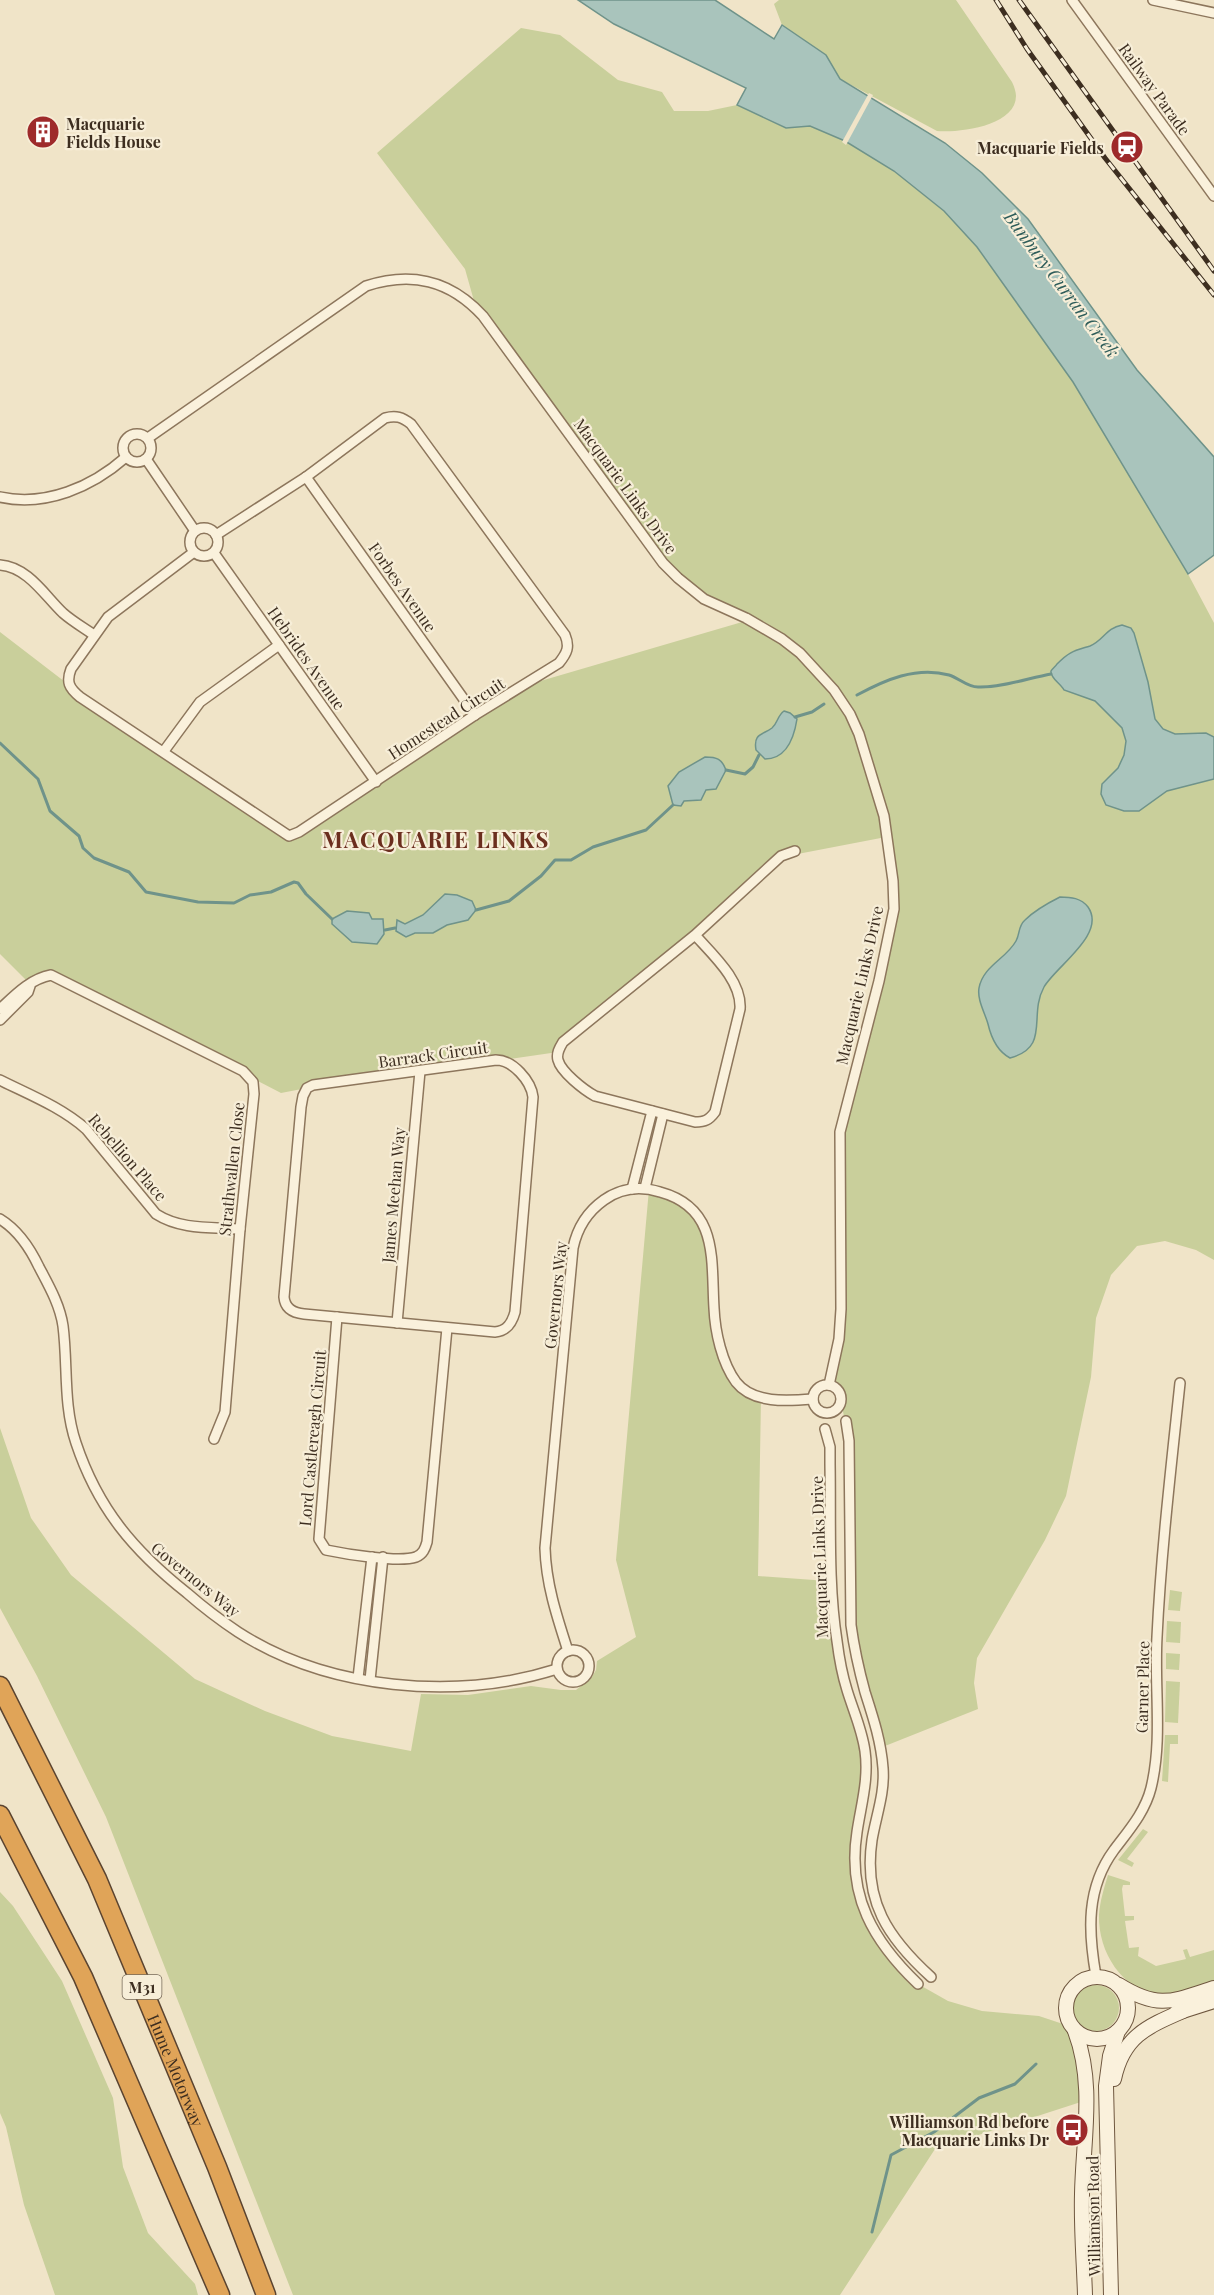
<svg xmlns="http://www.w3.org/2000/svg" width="1214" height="2295" font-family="'Playfair Display',serif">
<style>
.green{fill:#c9cf9b}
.water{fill:#a9c4bc;stroke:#6f938a;stroke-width:1.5}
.pier{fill:#f0e4c8}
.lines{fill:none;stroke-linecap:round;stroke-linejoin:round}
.stream{stroke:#6f938a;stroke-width:3}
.minor-casing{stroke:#8d765c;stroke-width:12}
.secondary-casing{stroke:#6f573f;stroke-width:16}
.motorway-casing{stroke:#5b4430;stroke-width:21}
.minor{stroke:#faf1dc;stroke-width:9}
.secondary{stroke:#faf1dc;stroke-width:14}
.motorway{stroke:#e0a458;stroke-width:18}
.rail-casing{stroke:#3d2e20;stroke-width:5}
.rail{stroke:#f7eed8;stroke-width:3;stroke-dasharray:9;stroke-linecap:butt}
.labels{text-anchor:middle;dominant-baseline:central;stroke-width:4.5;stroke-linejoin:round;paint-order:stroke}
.shield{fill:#f7eed8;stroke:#756857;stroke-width:1.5}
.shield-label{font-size:15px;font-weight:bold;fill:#3d2e20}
.street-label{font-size:16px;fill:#3d2e20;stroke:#f7eed8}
.poi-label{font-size:16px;font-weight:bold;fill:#3d2e20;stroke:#f7eed8;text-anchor:end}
.water-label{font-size:18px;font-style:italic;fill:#2f5d5a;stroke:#f7eed8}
.district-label{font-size:22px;font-weight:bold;letter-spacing:1.5px;fill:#6b2e1e;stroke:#f7eed8}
</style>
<rect width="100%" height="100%" fill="#f0e4c8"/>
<g class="green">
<path d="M779,0H956L1012,82C1014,86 1016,92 1016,96C1016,126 959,133 937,131L840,79L826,55L782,25L774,4Z"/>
<path d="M521,28L560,35L618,80L662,92L674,111H708L737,105L786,128L810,126L845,141L894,171L944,211L977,247L1073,382L1188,574L1214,623V1260L1196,1250L1165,1241L1137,1246L1111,1275L1096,1318L1091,1377L1066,1496L1045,1540L977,1658L974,1683L978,1709L880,1748L850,1616V1445L841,1402V1392L830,1385L839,1338L841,1132L894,912L886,837L782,857L558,1052L307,1088L281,1093L52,975L31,985L0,954V632L69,685L287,835L520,687L749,620L704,598L678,578L476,308L465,269L377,153Z"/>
<path d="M649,1189L669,1194L702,1220L717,1333L737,1384L761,1397L758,1576L828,1581L866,1780L854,1858L867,1918L918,1984L948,2001L982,2011L1039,2016L1072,2027L1087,2100L935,2149L840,2295H293L106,1817L37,1676L0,1608V1428L31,1518L71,1575L195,1679L265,1711L332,1736L411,1751L421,1694L468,1695L531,1686L561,1690H576L592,1677L596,1670L597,1661L636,1637L616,1560Z"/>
<path d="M1170,1590L1182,1592L1180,1611L1168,1610Z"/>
<path d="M1167,1621L1181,1622L1180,1643L1166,1642Z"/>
<path d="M1166,1653L1180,1654L1179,1670L1166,1669Z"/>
<path d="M1166,1681L1180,1682L1178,1723L1165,1722Z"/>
<path d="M1165,1735H1178V1744H1170L1168,1782L1162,1781Z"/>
<path d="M1143,1829L1148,1832L1127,1859L1134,1863L1132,1867L1118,1860Z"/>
<path d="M1108,1875L1130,1882V1885H1123L1122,1889L1125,1916H1134V1920L1125,1921L1129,1948L1139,1947L1138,1956L1156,1966L1186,1959L1183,1950L1187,1949L1190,1957L1214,1950V1981C1198,1986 1178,1997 1161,1995C1122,1991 1098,1952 1099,1915C1100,1901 1104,1888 1108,1875Z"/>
<path d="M0,1892L13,1906L62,1981L113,2098L123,2167L148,2233L195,2284L198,2295H55L24,2205L6,2127L0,2113Z"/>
<circle cx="1096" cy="2008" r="23"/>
</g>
<g class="water">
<path d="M578,0H715L774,39L782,25L826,55L840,79L945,143L982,173L1028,219L1137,370L1214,457V555L1188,574L1073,382L977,247L944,211L894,171L845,141L810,126L786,128L737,105L746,88L614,24Z"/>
<path d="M1122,625L1131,628L1134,633L1148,682L1155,719L1163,729L1175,734L1206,733L1214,737V779L1167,791L1139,811H1124L1106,805L1101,794L1102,784L1118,768L1124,755L1126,741L1122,728L1095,701L1064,690C1061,684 1050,678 1051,671C1052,669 1056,666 1057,664C1070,651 1074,651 1090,646C1103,641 1106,628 1122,625Z"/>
<path d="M784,711L790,713L797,719C794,738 787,759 765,759L756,750C753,733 763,735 772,728C778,723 777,716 784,711Z"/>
<path d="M705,757C717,757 722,759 726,770L716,789L706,790L701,800L684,801L681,806L673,805L668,786L679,772Z"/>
<path d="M445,894L457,895L472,901L476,910L468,920L447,925L433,933H415L406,937L396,931L397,920L405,924L423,915Z"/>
<path d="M1060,897C1071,897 1081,898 1088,907C1107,934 1056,966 1044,987C1028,1016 1051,1047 1010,1058C997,1051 991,1037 988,1024C985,1013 977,1000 979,988C983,966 1006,959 1016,941C1020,934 1018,926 1025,920C1034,911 1048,903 1060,897Z"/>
<path d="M347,911L369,913L372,919H383L384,934L377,944L352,942L332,924V919Z"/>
</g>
<path class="pier" d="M869,93L873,95L846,145L842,142Z"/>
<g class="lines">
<g class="stream">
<path d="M857,695C885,680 916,666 949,675C959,678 967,687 978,687C1000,688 1029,678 1051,674"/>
<path d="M795,717L812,712L824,704"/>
<path d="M0,743L38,779L50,811L79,836L83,848L94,858L129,872L146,892L198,902L234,903L250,895L271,892L294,882L298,883L306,894L332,919"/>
<path d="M726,770L745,774L753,767L759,755"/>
<path d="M476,910L509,901L541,876L555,860H571L593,847L646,830L673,805"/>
<path d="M385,930L395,928"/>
<path d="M872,2232L891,2155L934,2132L979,2098L1015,2084L1036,2064"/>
</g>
<g class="minor-casing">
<g id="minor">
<path d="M1072,0L1214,196"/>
<path d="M1153,0L1214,13"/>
<circle cx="137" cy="448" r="14"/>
<path d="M148,438L366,286C412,271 450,280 483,316L663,563L678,578L704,599L746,618L782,639L800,653L834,690L850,714L859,734L884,816L893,881L894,909L879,981L840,1132L841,1309L839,1339L829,1385"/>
<path d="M146,459L195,531"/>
<path d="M306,477L475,715"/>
<path d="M0,497C46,507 92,487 126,457"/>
<circle cx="204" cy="542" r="14"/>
<path d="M194,552L108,617L71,669C66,682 69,688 80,697L289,836L299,832L475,715L559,663C567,653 570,647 565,635L411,424C402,417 396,415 385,418L306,477L216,535"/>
<path d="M214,553L376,782"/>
<path d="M0,565C28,567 45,596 63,613C72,621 84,628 94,635"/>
<path d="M164,751L200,702L279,645"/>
<path d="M695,935L563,1042C560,1047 556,1053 558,1060C561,1072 584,1090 595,1096L695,1122C705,1122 709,1120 715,1112L740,1009C742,981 713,955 695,935L781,856L795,851"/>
<path d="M0,1009C15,995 30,979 51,975L243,1071L253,1082L254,1094L240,1229L225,1412L214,1439"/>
<path d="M0,1020L28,992L30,986"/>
<path d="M496,1060C513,1060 531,1081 533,1097L515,1312C512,1323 507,1331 495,1332L304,1314C294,1313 285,1309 284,1297L301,1107L303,1096L307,1088L313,1085Z"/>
<path d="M0,1080C30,1095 61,1107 86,1129L156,1214C181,1230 211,1227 240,1229"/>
<path d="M645,1188L663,1114"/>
<path d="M632,1189L652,1111"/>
<path d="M0,1219C18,1230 30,1248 39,1267C49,1286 60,1305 63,1326C68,1365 63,1405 76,1443C98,1509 134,1551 187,1593C203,1607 220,1620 238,1632C328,1690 456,1701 557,1669"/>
<path d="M337,1317L319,1539L326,1550C345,1554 399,1563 416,1557C423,1554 425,1549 427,1542L447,1328"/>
<path d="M397,1323L420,1071"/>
<circle cx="827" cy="1399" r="14"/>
<path d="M846,1421L849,1441L851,1625C854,1647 859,1670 865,1692C873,1717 881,1741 883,1768C885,1793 876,1816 872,1840C863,1901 888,1938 931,1977"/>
<path d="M825,1429L830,1447V1464C831,1522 828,1584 837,1641C839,1657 842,1674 847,1690C853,1710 862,1729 865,1751C869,1779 861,1805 857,1832C847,1896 873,1941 918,1984"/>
<circle cx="573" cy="1666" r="16"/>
<path d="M568,1651C557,1617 546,1584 545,1548L573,1248C577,1229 587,1212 604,1200C621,1188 641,1186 660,1192C719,1208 711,1260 714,1308C715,1332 722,1363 736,1382C753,1404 788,1401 813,1399"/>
<path d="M358,1678L372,1557"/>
<path d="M370,1680L383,1557"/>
<path d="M1096,1976C1088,1931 1086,1888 1114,1850C1129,1830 1145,1812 1151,1788C1163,1739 1154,1687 1157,1637C1161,1553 1171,1468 1180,1383"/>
</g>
</g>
<g class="secondary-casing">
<g id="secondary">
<circle cx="1097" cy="2008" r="31"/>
<path d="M1119,1985C1159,2010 1173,2001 1214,1988"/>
<path d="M1176,2013L1214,2001"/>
<path d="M1075,2031C1095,2084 1083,2139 1082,2194C1081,2228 1084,2262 1085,2295"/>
<path d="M1114,2079C1123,2037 1146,2027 1183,2011"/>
<path d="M1111,2295L1106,2086L1110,2056L1118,2031"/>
</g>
</g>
<g class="motorway-casing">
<g id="motorway">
<path id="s1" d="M0,1686L97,1879L217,2167L266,2295"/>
<path d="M0,1815L83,1977L220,2295"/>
</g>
</g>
<use href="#minor" class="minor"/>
<use href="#secondary" class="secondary"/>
<use href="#motorway" class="motorway"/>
<g class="rail-casing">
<g id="rail">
<path d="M996,0L1027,49L1105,158L1214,295"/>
<path d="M1019,0L1214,271"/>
</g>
</g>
<use href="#rail" class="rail"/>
</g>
<defs>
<g id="building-disc" transform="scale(1.725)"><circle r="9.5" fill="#9e2a2b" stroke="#f7eed8"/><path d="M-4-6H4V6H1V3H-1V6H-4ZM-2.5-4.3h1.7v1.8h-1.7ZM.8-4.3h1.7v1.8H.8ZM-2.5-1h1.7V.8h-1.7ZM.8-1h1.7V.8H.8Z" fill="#fff"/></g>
<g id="station-disc" transform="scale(1.725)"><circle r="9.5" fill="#9e2a2b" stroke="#f7eed8"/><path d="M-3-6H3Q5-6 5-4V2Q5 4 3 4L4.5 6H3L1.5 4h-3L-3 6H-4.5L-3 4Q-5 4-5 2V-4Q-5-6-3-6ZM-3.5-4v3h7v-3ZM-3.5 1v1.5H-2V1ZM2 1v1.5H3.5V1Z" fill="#fff"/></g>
<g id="bus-disc" transform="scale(1.725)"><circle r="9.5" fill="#9e2a2b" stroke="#f7eed8"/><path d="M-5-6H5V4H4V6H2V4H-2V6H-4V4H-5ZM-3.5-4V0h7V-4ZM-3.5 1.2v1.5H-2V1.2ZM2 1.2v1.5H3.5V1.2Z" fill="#fff"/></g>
</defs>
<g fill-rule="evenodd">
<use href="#building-disc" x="43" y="132"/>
<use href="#station-disc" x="1127" y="147"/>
<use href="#bus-disc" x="1072" y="2130"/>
</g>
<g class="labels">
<rect class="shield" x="122.5" y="1975" width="39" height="24" rx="4.5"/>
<g class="shield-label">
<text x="142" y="1987">M31</text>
</g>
<g class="street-label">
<text transform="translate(1155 89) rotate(54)">Railway Parade</text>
<text transform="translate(626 486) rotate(54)">Macquarie Links Drive</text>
<text transform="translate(403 587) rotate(55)">Forbes Avenue</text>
<text transform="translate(307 658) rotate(55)">Hebrides Avenue</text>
<text transform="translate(446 718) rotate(-33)">Homestead Circuit</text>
<text transform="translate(859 985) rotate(-77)">Macquarie Links Drive</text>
<text transform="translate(433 1054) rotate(-8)">Barrack Circuit</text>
<text transform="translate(128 1157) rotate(49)">Rebellion Place</text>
<text transform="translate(231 1169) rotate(-84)">Strathwallen Close</text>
<text transform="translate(393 1195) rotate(-85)">James Meehan Way</text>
<text transform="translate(555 1295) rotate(-84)">Governors Way</text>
<text transform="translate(312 1438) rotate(-85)">Lord Castlereagh Circuit</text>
<text transform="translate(819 1557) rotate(-92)">Macquarie Links Drive</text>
<text transform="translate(196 1579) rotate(39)">Governors Way</text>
<text transform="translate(1142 1687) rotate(-89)">Garner Place</text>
<text stroke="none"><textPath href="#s1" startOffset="423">Hume Motorway</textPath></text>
<text transform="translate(1093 2216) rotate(-91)">Williamson Road</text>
</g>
<g class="poi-label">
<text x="66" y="123" text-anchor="start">Macquarie<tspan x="66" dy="18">Fields House</tspan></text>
<text x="1104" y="147">Macquarie Fields</text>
<text x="1049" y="2121">Williamson Rd before<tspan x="1049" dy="18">Macquarie Links Dr</tspan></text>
</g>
<g class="water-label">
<text transform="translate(1062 284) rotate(53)">Bunbury Curran Creek</text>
</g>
<g class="district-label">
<text x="436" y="839">MACQUARIE LINKS</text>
</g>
</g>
</svg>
